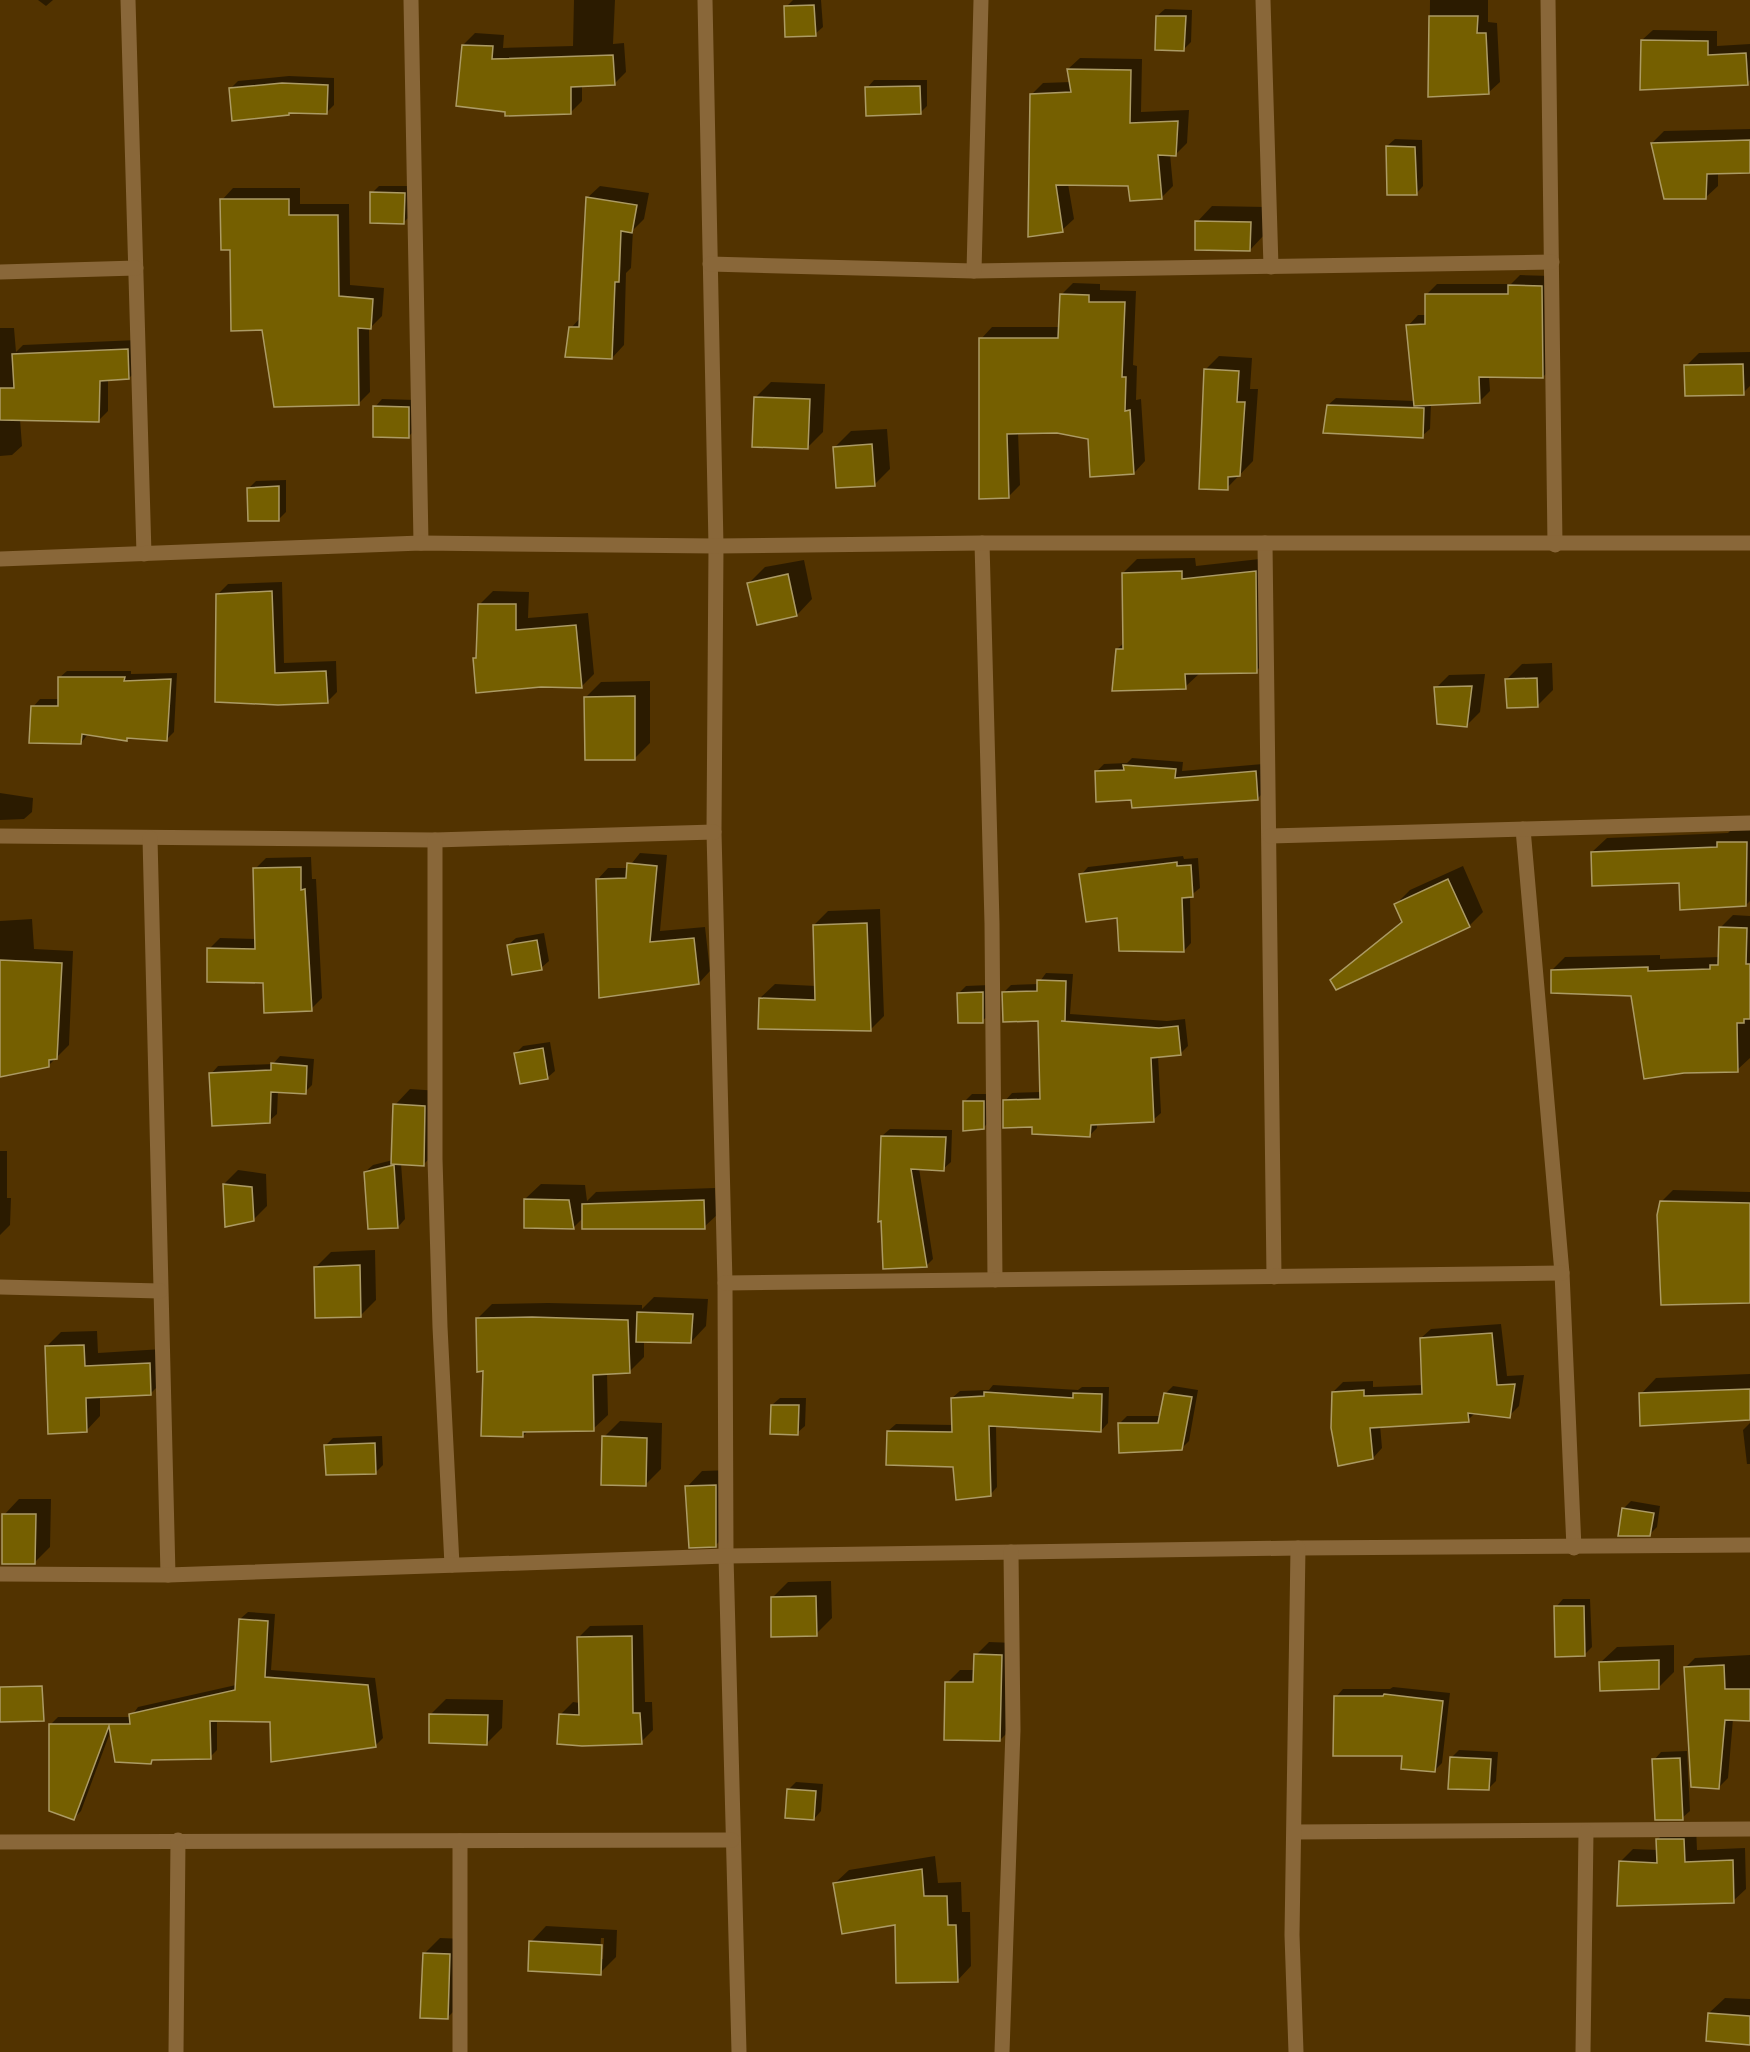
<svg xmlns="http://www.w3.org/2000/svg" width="1750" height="2052" font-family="'Alegreya Sans',sans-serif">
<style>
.shadow{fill:#0007;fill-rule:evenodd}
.building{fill:#755f00;stroke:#ac9b64;stroke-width:1.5}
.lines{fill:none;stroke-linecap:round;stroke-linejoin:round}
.minor{stroke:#896739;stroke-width:15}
</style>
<rect width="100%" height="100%" fill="#523300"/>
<g class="shadow">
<path d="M38,0H53L46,6Z"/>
<path d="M574,0H615L613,44L624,43L626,72L614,84L582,85V101L571,112L463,45L475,33L504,35L503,48L573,46Z"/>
<path d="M793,0H821L823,27L815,34L786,7Z"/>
<path d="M1430,0H1488V22L1497,23L1500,82L1488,93L1429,96Z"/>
<path d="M1165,9L1192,10L1191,42L1184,49L1157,16Z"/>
<path d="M1653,30L1717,31V46L1750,44V80L1747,83L1642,40Z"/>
<path d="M1080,58L1142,59L1141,112L1189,110L1187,143L1176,154H1170L1173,186L1162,197L1130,185L1068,184L1074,219L1062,230L1032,94L1043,83L1071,82L1068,69Z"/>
<path d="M289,76L334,78V105L326,113L291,111L288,114L230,89L238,81Z"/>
<path d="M874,80H927V106L920,113L867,88Z"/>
<path d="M1750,129V171L1718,172V186L1705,198L1652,143L1664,131Z"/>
<path d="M1395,139L1422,140L1423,186L1416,194L1387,146Z"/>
<path d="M379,186H412L411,215L403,223L372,193Z"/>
<path d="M600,186L649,193L644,219L633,230L631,268L626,273L624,345L612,358L571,328L581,317L587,198Z"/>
<path d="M233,188H300V204H349L350,285L384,288L382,316L369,329L370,392L359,403L231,248L222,200Z"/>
<path d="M1212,206L1266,207L1265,234L1250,250L1197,222Z"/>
<path d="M1520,275L1552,276L1553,366L1543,377L1489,376L1490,391L1479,402L1431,404L1430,429L1422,436L1328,405L1336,398L1415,401L1408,326L1418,315H1427V294L1437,284H1511Z"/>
<path d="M1073,283L1100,284V290L1136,291L1133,365L1137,366L1136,400L1141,399L1145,461L1134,473L1090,438L1057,431L1018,432L1020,485L1008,497L981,339L992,327H1060L1062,294Z"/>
<path d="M0,328H14L16,352L23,345L137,340L138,369L129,378L108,379V411L98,421L20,419L22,446L12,455L0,456Z"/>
<path d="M1750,352V386L1743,393L1686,366L1699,353Z"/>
<path d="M1219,356L1252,358L1250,389H1258L1253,461L1227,488L1205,370Z"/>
<path d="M771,382L825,384L823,432L808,447L756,397Z"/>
<path d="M382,399L416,400V429L409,436L375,407Z"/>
<path d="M887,429L890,469L875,484L835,447L851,431Z"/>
<path d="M286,480V512L279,519L249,488L256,481Z"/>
<path d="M1195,558L1196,566L1269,558L1270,657L1256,671L1200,673L1185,687L1117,649L1125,642L1123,573L1137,559Z"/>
<path d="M804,560L812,599L797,615L749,583L765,567Z"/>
<path d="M282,582L284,663L336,661L337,692L327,702L278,703L218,594L228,584Z"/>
<path d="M493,591L529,592L528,618L588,613L594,674L581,687L474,658L478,655L480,604Z"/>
<path d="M1552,663L1553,690L1537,706L1506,680L1522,664Z"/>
<path d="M67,671H131V674L177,673L174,732L166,740L129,737L126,739L88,734L81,743L33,707L40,699H60L59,678Z"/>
<path d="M1485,674L1480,712L1467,725L1436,688L1449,675Z"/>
<path d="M650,681V743L635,758L585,698L601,682Z"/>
<path d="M1132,758L1183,762L1182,771L1263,764L1264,792L1257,799H1133L1096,772L1104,764L1127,763Z"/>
<path d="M0,793L33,798L32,812L24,819L0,820Z"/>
<path d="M1733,828H1750V901L1746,905L1592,852L1607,838L1728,833Z"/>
<path d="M640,853L667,855L660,931L705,927L710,971L699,983L601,997L597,880L608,868H628Z"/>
<path d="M1183,856L1184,859L1198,858L1200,888L1190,896L1191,943L1184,951L1119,916L1081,875L1088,867Z"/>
<path d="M311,857L312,879H316L322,998L311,1009L209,949L220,938L256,939L255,869L266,858Z"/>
<path d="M1463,866L1483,912L1469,926L1332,980L1403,920L1396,904L1410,890Z"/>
<path d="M880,909L884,1016L870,1030L759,1027L760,998L775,984L816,986L814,925L828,911Z"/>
<path d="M1733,915L1750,916V1058L1737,1070L1632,995L1552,970L1565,957L1660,955V959L1720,957V928Z"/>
<path d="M32,919L34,949L73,951L69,1045L49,1065L0,1075V921Z"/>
<path d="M544,933L549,961L541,968L508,945L516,938Z"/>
<path d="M1046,973L1073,974L1070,1014L1167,1021L1185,1019L1188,1046L1180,1054L1158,1056L1161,1113L1153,1120L1097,1123V1128L1090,1135L1034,1125L1005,1101L1012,1093L1041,1092L1039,1020L1004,992L1011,985L1038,984Z"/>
<path d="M990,985V1014L982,1021L959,993L966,986Z"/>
<path d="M550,1042L555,1071L547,1078L516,1053L523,1046Z"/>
<path d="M280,1056L314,1059L312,1085L305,1092L278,1091L277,1114L269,1121L211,1074L218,1066L273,1064Z"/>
<path d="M410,1089L440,1091L439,1148L424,1164L401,1163L405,1219L398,1227L365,1172L373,1165L393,1160L395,1105Z"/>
<path d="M972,1094H991V1120L983,1128L964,1102Z"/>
<path d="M890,1129L952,1130L951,1162L943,1169L919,1168L933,1259L926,1266L882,1136Z"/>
<path d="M0,1151H7V1198H11L10,1225L0,1235Z"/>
<path d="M238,1170L266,1174L267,1206L253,1220L226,1225L224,1184Z"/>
<path d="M541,1184L585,1185L587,1201L596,1192L715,1188L717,1215L704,1227L584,1217L574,1227H525V1199Z"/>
<path d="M1673,1190L1750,1192V1302L1661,1202Z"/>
<path d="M375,1250L376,1300L360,1316L316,1267L331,1252Z"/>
<path d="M654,1297L708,1299L706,1326L691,1342L644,1340V1357L630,1371L607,1373L608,1415L593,1429L528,1431L523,1436L477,1319L492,1304L548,1303L642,1305V1309Z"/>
<path d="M1501,1324L1507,1376L1524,1375L1519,1406L1509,1416L1476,1412L1468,1420L1380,1425L1382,1448L1373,1458L1333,1392L1343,1382L1373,1381V1387L1423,1385L1421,1338L1431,1329Z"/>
<path d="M97,1331L98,1353L163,1349L165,1379L151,1393L100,1396V1416L86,1431L46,1347L61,1332Z"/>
<path d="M1750,1374V1418L1641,1394L1656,1378Z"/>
<path d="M993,1385L1078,1390L1082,1387H1109L1108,1423L1101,1431L996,1425L997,1487L990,1495L955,1465L888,1431L896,1424L953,1425L952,1398L960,1391L989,1390Z"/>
<path d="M1173,1386L1198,1390L1189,1441L1181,1449L1119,1424L1127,1416H1161L1165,1394Z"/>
<path d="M780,1398H806L805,1426L797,1433L772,1405Z"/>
<path d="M620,1421L662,1423L661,1469L645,1485L604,1437Z"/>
<path d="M1750,1423V1464H1747L1743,1430Z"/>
<path d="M382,1436L383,1465L376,1472L326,1445L333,1438Z"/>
<path d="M731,1470V1529L716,1545L687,1487L702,1471Z"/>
<path d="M19,1499H51L50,1547L34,1563L4,1515Z"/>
<path d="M1631,1501L1660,1506L1657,1527L1650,1534L1623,1509Z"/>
<path d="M831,1581L832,1618L816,1634L772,1598L788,1582Z"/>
<path d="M1563,1599H1590L1592,1647L1584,1655L1556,1607Z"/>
<path d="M248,1612L275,1614L271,1670L375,1678L383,1738L376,1745L271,1720L217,1719V1750L210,1757L155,1758L151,1762L111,1730L81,1811L74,1818L51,1724L58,1717H131L138,1707L236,1685L240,1619Z"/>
<path d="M643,1625L645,1702H652L653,1730L641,1742L561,1714L573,1702L580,1703L578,1638L590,1626Z"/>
<path d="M989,1642L1015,1643L1013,1727L1000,1740L947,1683L960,1670H975L976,1655Z"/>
<path d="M1674,1645V1672L1658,1688L1601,1662L1617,1647Z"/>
<path d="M1750,1655V1719H1733L1728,1778L1718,1788L1686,1667L1695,1658Z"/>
<path d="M1393,1687L1450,1693L1442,1763L1435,1770L1404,1755L1336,1697L1343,1689H1390Z"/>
<path d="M446,1699L503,1700L502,1728L487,1743L431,1714Z"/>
<path d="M1459,1750L1498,1752L1496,1781L1488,1789L1452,1757Z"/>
<path d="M1687,1751L1690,1811L1682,1818L1654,1760L1661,1752Z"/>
<path d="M796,1782L823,1784L821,1811L814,1819L788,1790Z"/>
<path d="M1670,1827H1696L1697,1850L1745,1848L1746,1889L1733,1901L1620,1862L1633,1849L1658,1850L1657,1840Z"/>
<path d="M935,1856L938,1883L961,1882L962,1912H970L971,1966L957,1981L896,1924L834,1884L849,1870Z"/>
<path d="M546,1926L617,1930L616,1957L600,1973L531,1942ZM601,1938H604L603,1959H600Z"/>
<path d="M440,1938L465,1939L463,2002L448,2017L425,1953Z"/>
<path d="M1725,1998L1750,1999V2043L1709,2013Z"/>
</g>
<g class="building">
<path d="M814,5L816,36L785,37L784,6Z"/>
<path d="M1156,16H1186L1184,51L1155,50Z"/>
<path d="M1429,16H1478L1477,33H1486L1489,94L1428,97Z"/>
<path d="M1641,40L1708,41V55L1746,53L1748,85L1640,90Z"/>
<path d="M462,45L493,46L492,59L613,55L615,85L571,87V114L505,116V112L456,106Z"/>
<path d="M1067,69L1131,70L1130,123L1178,121L1176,156L1158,155L1162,199L1130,201L1128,186L1056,185L1063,232L1028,237L1030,94L1071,92Z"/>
<path d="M282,83L328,85L327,114L289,113V115L232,121L229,88Z"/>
<path d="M920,86L921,114L866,116L865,87Z"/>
<path d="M1750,140V173L1707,174L1706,199H1664L1651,143Z"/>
<path d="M1386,146L1415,147L1417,195H1387Z"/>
<path d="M370,192L405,193L404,224L370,223Z"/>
<path d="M586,197L637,205L632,233L621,231L619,282H615L612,359L565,357L569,327H579Z"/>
<path d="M220,199H289V215H338L339,296L373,299L371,329L358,328L359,405L274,407L262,330L231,331L230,250H221Z"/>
<path d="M1195,221L1251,222L1250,251L1195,250Z"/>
<path d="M1508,285L1542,286L1543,378L1479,377L1480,403L1414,406L1406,325L1425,324V294H1508Z"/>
<path d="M1060,294L1089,295V302H1125L1122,377H1126L1125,411L1130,410L1134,474L1090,477L1088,439L1057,433L1007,434L1009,498L979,499V338H1058Z"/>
<path d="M128,349L129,379L100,381L99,422L0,420V388H14L12,354Z"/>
<path d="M1743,364L1744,395L1685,396L1684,365Z"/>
<path d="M1204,369L1239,371L1237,402H1245L1240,476L1228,477V490L1199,489Z"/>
<path d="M754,397L810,399L808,449L752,447Z"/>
<path d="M1327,405L1424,408L1423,438L1323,433Z"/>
<path d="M373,406L409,407V438L373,437Z"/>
<path d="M872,444L875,486L836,488L833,447Z"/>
<path d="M279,486V521H248L247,488Z"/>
<path d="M1182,571V579L1256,571L1257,673L1185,674L1186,689L1112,691L1116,649H1123L1122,573Z"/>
<path d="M788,574L797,616L757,625L747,583Z"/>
<path d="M272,591L275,673L326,671L328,703L278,705L215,702L216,594Z"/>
<path d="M478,604H516V630L576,625L582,688L541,687L476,693L473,658H476Z"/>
<path d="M58,677H125L124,681L171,679L167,741L127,738V741L82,734L81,744L29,743L31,706H58Z"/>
<path d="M1537,678L1538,707L1507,708L1505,679Z"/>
<path d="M1472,686L1467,727L1437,724L1434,687Z"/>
<path d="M635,696V760H585L584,697Z"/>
<path d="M1123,765L1176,769L1175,778L1256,771L1258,800L1132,808L1131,800L1096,802L1095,771L1124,770Z"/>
<path d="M1717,842H1747L1746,906L1680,910L1679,883L1592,886L1591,852L1717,847Z"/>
<path d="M1177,862V866L1191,865L1193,897L1182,898L1184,952L1119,951L1117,918L1086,922L1079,874Z"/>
<path d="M627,863L657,866L650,942L694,938L699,984L599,998L596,879L626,878Z"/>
<path d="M301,867V890L305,889L312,1011L264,1013L263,983L207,982V948L255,949L253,868Z"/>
<path d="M1448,879L1470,927L1336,990L1330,980L1402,922L1394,904Z"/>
<path d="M867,923L871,1031L758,1029L759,998L815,1000L813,925Z"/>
<path d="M1719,927L1747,928L1746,964H1750V1019H1744V1023H1737L1738,1072L1684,1073L1644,1079L1631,996L1551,993V970L1648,967V971L1710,969V965H1718Z"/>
<path d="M537,940L542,970L512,975L507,945Z"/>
<path d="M0,960L62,963L57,1059L49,1060V1067L0,1077Z"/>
<path d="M1037,980L1066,981L1065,1021H1061L1159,1028L1178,1026L1181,1055L1151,1058L1154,1122L1091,1125L1090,1137L1032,1134V1127L1003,1128V1100L1040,1099L1038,1021L1003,1022L1002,992L1037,991Z"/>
<path d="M983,992V1023H958L957,993Z"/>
<path d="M543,1048L548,1079L520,1084L514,1053Z"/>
<path d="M271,1063L307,1066L306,1094L271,1092L270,1123L212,1126L209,1073L271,1070Z"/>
<path d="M963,1101H984V1129L963,1131Z"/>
<path d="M393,1104L425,1106L424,1166L391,1164Z"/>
<path d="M881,1136L946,1137L944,1171L911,1169L927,1267L883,1269L881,1221L878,1222Z"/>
<path d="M394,1165L398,1228L368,1229L364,1172Z"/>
<path d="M223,1184L252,1187L254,1221L225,1227Z"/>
<path d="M524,1199L569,1200L574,1229L524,1228Z"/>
<path d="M704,1200L705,1229H582V1204Z"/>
<path d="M1660,1201L1750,1203V1303L1661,1305L1657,1215Z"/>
<path d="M360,1265L361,1317L315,1318L314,1267Z"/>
<path d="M637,1312L693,1314L691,1343L636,1342Z"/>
<path d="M532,1317L628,1320L630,1373L593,1375L594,1431L523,1432V1437L481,1436L483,1371L477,1372L476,1318Z"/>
<path d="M1492,1333L1497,1385L1515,1384L1510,1418L1468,1413L1469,1422L1370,1428L1373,1459L1338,1466L1331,1428L1332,1392L1364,1390V1396L1422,1394L1420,1338Z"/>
<path d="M84,1345L85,1366L150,1363L151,1395L86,1398L87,1432L48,1434L45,1346Z"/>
<path d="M1750,1389V1420L1640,1426L1639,1393Z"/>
<path d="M984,1392L1073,1398V1393L1102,1394L1101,1432L989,1426L991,1496L956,1500L953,1467L886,1465L887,1431L952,1432L951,1398L984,1396Z"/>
<path d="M1164,1393L1192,1397L1182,1450L1119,1453L1118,1423H1158Z"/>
<path d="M771,1405H799L798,1435L770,1434Z"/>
<path d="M602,1436L647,1438L646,1486L601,1485Z"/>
<path d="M375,1443L376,1474L326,1475L324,1445Z"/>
<path d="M716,1485V1547L689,1548L685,1486Z"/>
<path d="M1622,1508L1654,1513L1650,1536H1618Z"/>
<path d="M2,1514H36L35,1564H2Z"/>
<path d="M816,1596L817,1636L771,1637V1597Z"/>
<path d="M1554,1606H1584L1585,1656L1555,1657Z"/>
<path d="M239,1619L268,1621L265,1677L368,1685L376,1747L271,1762L270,1722L210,1721L211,1759L152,1760L151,1764L115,1762L109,1726L74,1820L49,1811V1724H130L129,1714L235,1690Z"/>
<path d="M632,1636L633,1713H640L642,1744L582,1746L557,1744L559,1714L579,1715L577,1637Z"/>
<path d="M974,1654L1002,1655L1000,1741L944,1740L945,1682H973Z"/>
<path d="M1659,1660V1689L1600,1691L1599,1662Z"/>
<path d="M1724,1665L1725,1689H1750V1721L1725,1720L1719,1789L1691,1787L1684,1667Z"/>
<path d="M42,1686L44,1721L0,1722V1687Z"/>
<path d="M1384,1694L1443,1701L1435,1772L1401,1769L1402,1756H1333L1334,1696H1383Z"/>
<path d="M429,1714L488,1715L487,1745L429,1743Z"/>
<path d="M1450,1757L1491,1759L1489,1790L1448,1789Z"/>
<path d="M1680,1758L1683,1820H1655L1652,1759Z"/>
<path d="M787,1789L816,1791L814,1820L785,1818Z"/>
<path d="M1656,1839H1684L1685,1862L1733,1860L1734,1903L1617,1906L1619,1861L1657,1863Z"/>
<path d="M922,1869L924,1896H947L948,1925H956L958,1982L896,1983L895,1925L842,1934L833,1883Z"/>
<path d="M529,1941L602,1945L601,1975L528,1971Z"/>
<path d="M423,1953L450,1954L448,2019L420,2018Z"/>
<path d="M1708,2013L1750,2016V2045L1706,2041Z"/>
</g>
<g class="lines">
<g class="minor">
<path d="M128,0L144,554"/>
<path d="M411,0L421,543"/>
<path d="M705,0L716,546L714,832L725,1283L726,1556L739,2052"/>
<path d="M1263,0L1271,267"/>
<path d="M1548,0L1555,545"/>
<path d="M710,264L974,271L1552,262"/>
<path d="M974,271L981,0"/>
<path d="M0,272L136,268"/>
<path d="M982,543L992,923L995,1280"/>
<path d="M1265,543L1274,1277"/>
<path d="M0,559L421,543L716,546L982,543H1750"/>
<path d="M1523,829L1562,1273L1574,1548"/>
<path d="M0,836L435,840L714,832"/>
<path d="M1270,836L1750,823"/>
<path d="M150,838L168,1575"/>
<path d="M435,840V1159L440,1327L452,1565"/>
<path d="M725,1283L1562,1273"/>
<path d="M0,1287L160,1291"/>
<path d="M0,1574L168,1575L726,1556L1298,1548L1750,1545"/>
<path d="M1295,1832L1750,1829"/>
<path d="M460,1841V2052"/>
<path d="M0,1842L732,1840"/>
<path d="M176,2052L178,1840"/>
<path d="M1002,2052L1013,1730L1011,1552"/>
<path d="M1296,2052L1292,1935L1298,1548"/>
<path d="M1583,2052L1586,1832"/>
</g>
</g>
</svg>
